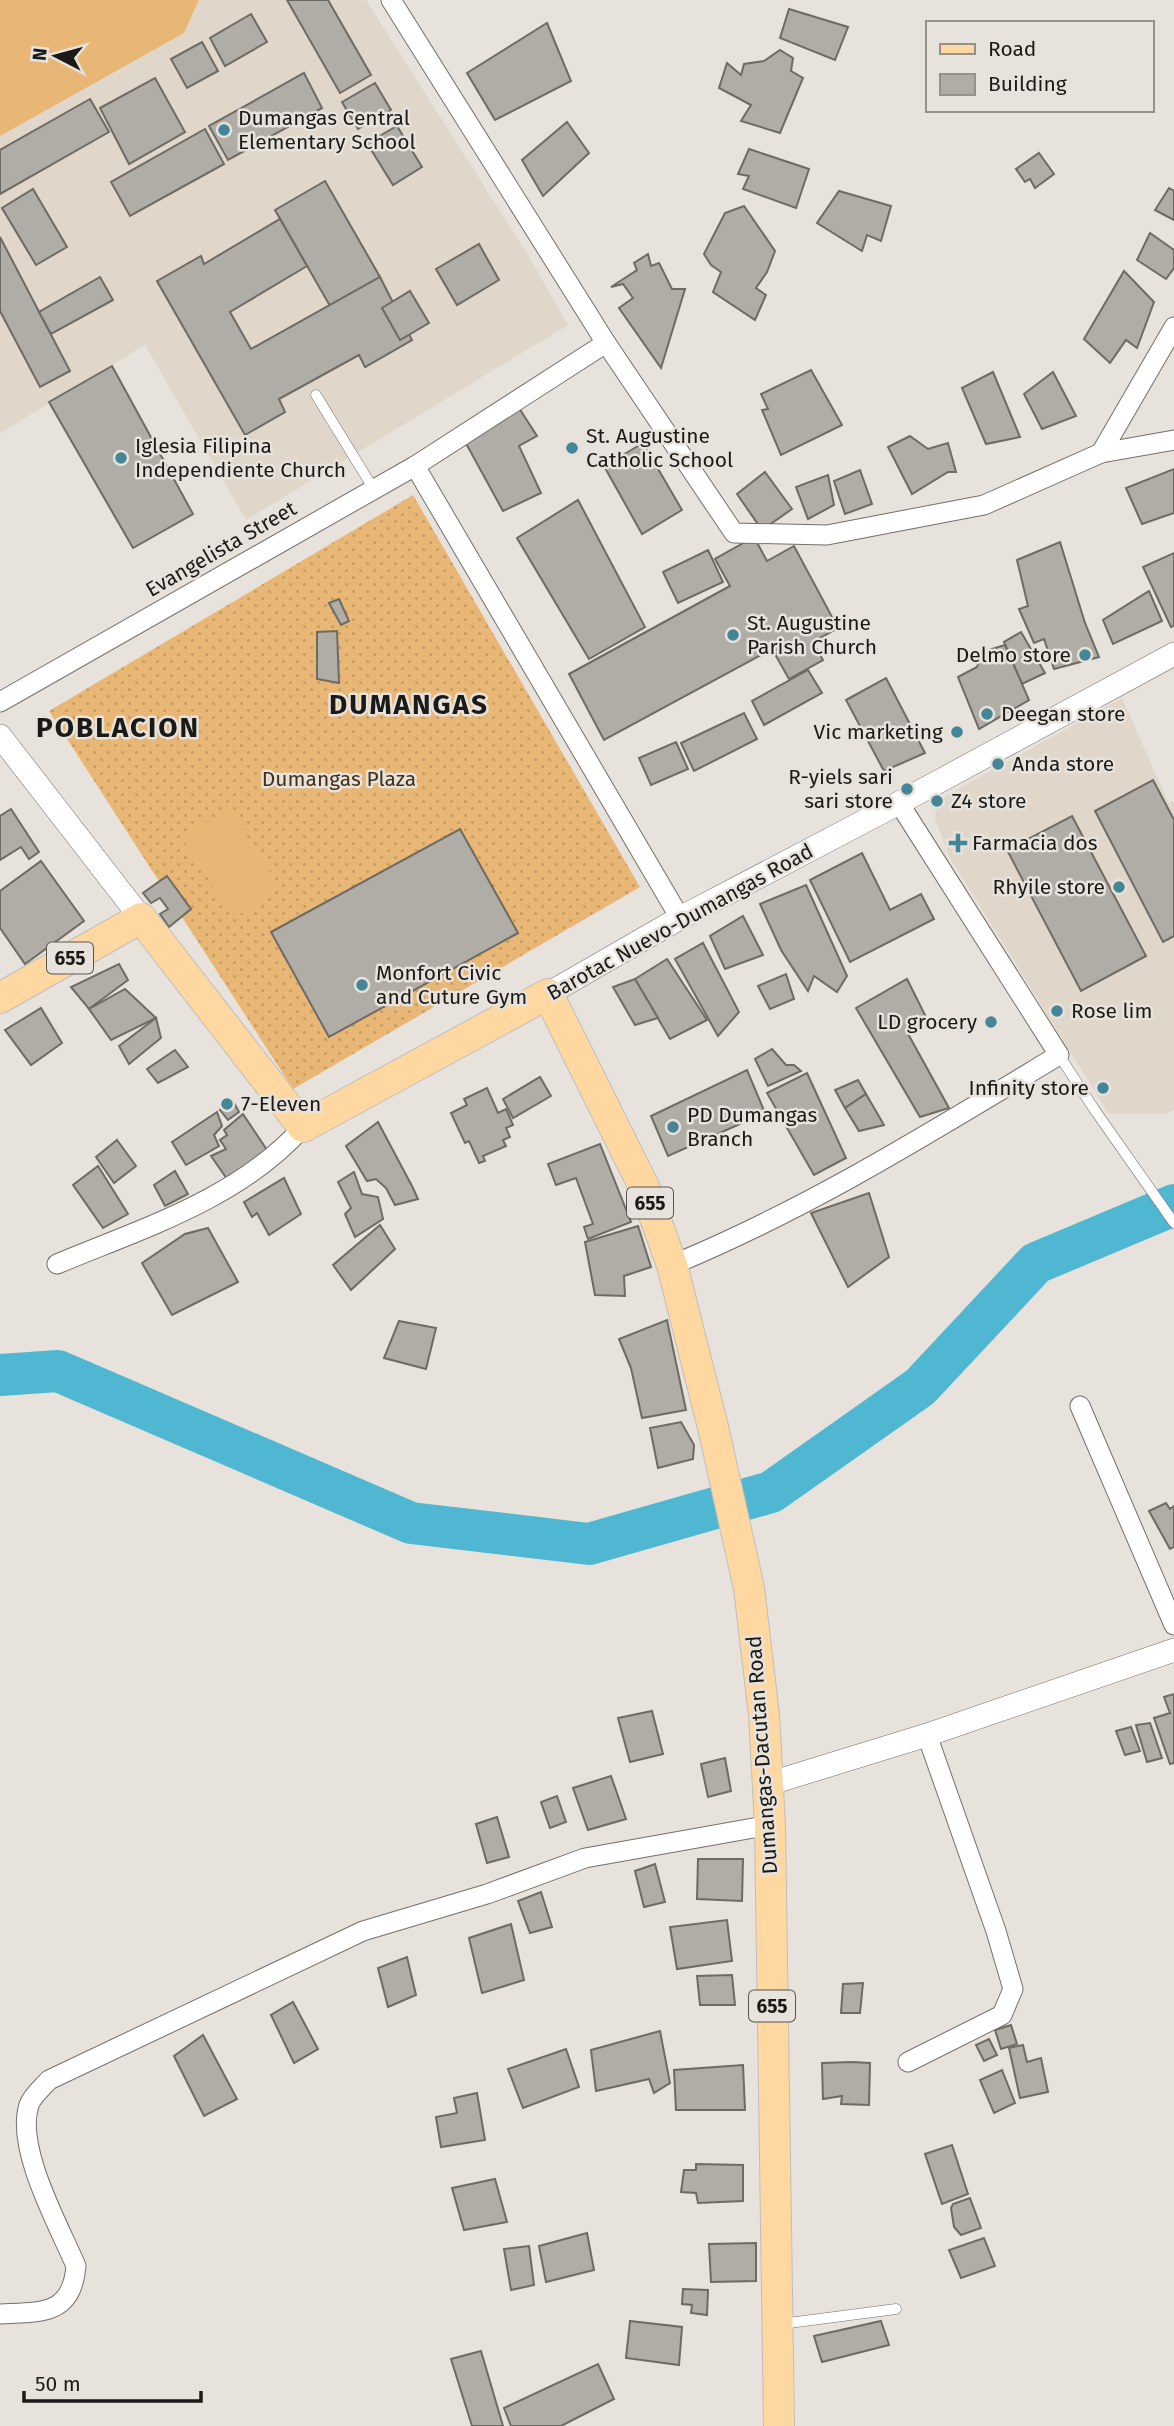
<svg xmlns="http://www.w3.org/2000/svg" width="1174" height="2426" font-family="'Fira Sans',sans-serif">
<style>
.built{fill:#e0d6ca}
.grass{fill:url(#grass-dots)}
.garden{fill:#e9b775}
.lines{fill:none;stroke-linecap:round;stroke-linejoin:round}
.river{stroke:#50b7d3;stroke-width:42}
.building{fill:#b0aca6;stroke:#6e6a64;stroke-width:2}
.service-casing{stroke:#74706a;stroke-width:11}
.minor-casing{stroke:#74706a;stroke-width:21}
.tertiary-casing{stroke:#74706a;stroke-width:24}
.primary-casing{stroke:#bfbfbe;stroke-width:32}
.service{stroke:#fff;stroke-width:10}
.minor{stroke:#fff;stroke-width:19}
.tertiary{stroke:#fff;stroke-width:23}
.primary{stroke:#fed7a1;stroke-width:30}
.poi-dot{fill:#448698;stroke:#e7e2db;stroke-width:2.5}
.labels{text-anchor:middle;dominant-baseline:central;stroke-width:5;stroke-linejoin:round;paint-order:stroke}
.shield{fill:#e7e2db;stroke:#585652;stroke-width:2}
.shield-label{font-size:19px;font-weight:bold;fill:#1b1a17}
.poi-label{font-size:21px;fill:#1b1a17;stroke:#e7e2db;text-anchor:start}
.street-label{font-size:21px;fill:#1b1a17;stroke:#e7e2db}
.park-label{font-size:21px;fill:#453013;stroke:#e7e2db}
.district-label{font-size:28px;font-weight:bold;letter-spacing:2px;fill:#1b1a17;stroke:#e7e2db}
</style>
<defs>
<pattern id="grass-dots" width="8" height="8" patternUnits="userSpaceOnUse" patternTransform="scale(1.75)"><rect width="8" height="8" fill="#e9b775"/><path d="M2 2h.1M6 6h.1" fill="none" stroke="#c79d64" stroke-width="1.8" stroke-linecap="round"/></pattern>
</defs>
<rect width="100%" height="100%" fill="#e7e2db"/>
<g class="built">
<path d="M0,0H366L531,260L568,325L246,520L145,345L0,433Z"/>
<path d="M1122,698L1168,802H1174V1110L1165,1114H1109L950,858L935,819L937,801Z"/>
</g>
<path class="grass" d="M413,495L640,887L293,1089L49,711Z"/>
<g class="garden">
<path d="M0,0H199L184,33L0,136Z"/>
<path d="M228,808L280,887L234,918L182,838Z"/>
</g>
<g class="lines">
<path class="river" d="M0,1375L58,1371L411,1523L589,1544L771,1492L920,1387L1036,1263L1174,1205"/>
</g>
<g class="building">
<path d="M287,0H328L371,75L340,93Z"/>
<path d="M789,9L848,27L835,60L780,38Z"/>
<path d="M251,14L267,42L225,66L210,38Z"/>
<path d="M547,23L571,81L495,120L467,73Z"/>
<path d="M202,42L218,71L187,88L171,59Z"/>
<path d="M780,50L793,58L791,71L803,78L780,133L741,121L751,105L719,88L727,63L741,75L744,64L764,61Z"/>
<path d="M304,73L322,108L228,160L209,126Z"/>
<path d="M155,78L185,132L129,164L100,108Z"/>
<path d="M375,83L391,110L358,129L342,102Z"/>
<path d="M90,99L109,132L0,194V150Z"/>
<path d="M567,122L589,153L543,196L522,160Z"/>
<path d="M397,126L422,167L393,185L367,143Z"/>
<path d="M205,129L224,164L130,216L111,182Z"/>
<path d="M749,149L809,169L796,208L743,189L749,176L738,174Z"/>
<path d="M1039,153L1054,174L1035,188L1030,179L1025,182L1016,169Z"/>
<path d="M325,181L380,277L330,306L275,210Z"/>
<path d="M1169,188L1174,191V220L1155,210Z"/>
<path d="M33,189L67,247L36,265L2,208Z"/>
<path d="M839,191L891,206L881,241L867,235L862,251L817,223Z"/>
<path d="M744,206L775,251L767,272L756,288L766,295L755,320L713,292L721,272L711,265L704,254L725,213Z"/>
<path d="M280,219L307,266L230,312L251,349L380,277L412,340L365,367L359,355L279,399L285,412L245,435L157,281L201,256L204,264Z"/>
<path d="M1150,233L1174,250V268L1166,279L1137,260Z"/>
<path d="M0,237L70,371L40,387L0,311Z"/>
<path d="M479,244L499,280L457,305L436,269Z"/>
<path d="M648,254L651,266L659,263L672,289H685L661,368L619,308L633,298L623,284L611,287L637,270L634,263Z"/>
<path d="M1124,271L1154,302L1137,348L1126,340L1110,363L1084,339Z"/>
<path d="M100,277L113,300L51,334L39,312Z"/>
<path d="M410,291L429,323L400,340L382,308Z"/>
<path d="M112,366L193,514L133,548L49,402Z"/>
<path d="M811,370L842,425L781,455L762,410L768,409L761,394Z"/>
<path d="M993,372L1020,437L986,444L962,388Z"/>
<path d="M1053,372L1076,416L1042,429L1024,394Z"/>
<path d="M519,408L537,436L519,446L541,493L503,511L463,438Z"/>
<path d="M910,436L928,449L948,443L956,472H948L912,494L888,447Z"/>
<path d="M643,443L682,510L642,534L604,466Z"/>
<path d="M1174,469V513L1142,524L1126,488Z"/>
<path d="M860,470L872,504L845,514L834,481Z"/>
<path d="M765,472L792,509L762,530L737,494Z"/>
<path d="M828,475L834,505L808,519L796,487Z"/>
<path d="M578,500L645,627L589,659L517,538Z"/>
<path d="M754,537L767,561L794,546L838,628L813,642L823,660L789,679L772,649L604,740L569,674L730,586L715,559Z"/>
<path d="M1060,542L1085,623L1099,657L1054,669L1044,639L1034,643L1019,609L1028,606L1017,560Z"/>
<path d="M708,550L723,582L678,603L663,572Z"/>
<path d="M1174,553V626L1171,627L1143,567Z"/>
<path d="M1149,591L1162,621L1113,644L1103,620Z"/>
<path d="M339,599L349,621L341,625L329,603Z"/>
<path d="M337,631L339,683L317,679V632Z"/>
<path d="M1021,632L1045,673L1022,684L1004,642Z"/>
<path d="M1005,645L1029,700L979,729L958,677L977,667L982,652Z"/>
<path d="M808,670L822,693L764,725L752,701Z"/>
<path d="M886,678L925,753L884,771L846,700Z"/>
<path d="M744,713L757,739L694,771L681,743Z"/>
<path d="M676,742L688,769L651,785L639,758Z"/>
<path d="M1153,780L1174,820V936L1163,942L1095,811Z"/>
<path d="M11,809L39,852L29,859L21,847L0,860V816Z"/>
<path d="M1072,816L1146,956L1081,991L1007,850Z"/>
<path d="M460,829L518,933L329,1037L271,932Z"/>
<path d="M862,853L890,910L921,894L934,919L850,962L810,880Z"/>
<path d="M41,861L84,921L25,964L0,928V891Z"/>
<path d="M167,876L191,909L169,927L160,914L168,909L160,898L151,903L143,893Z"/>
<path d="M806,885L847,976L837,992L814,976L808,991L781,950L760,904Z"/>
<path d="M743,916L763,955L725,969L710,936Z"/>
<path d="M703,943L739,1012L718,1036L675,959Z"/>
<path d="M667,959L707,1020L670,1039L635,979Z"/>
<path d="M119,964L128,980L89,1009L71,987Z"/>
<path d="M786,974L794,999L770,1009L758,986Z"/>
<path d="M635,979L658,1018L635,1025L613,987Z"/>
<path d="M907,979L927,1019L907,1032L949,1108L920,1117L856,1008Z"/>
<path d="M125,989L156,1018L111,1040L89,1009Z"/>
<path d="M41,1008L62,1043L31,1065L5,1030Z"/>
<path d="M156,1018L161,1038L129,1064L119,1046Z"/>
<path d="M772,1049L786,1065H794L801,1071L768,1086L755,1059Z"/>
<path d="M175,1050L188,1067L158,1083L147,1069Z"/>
<path d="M747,1070L765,1113L668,1156L651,1116Z"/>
<path d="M807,1073L846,1158L814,1175L767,1093Z"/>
<path d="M540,1077L551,1096L513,1118L503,1099Z"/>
<path d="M858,1080L866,1094L845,1108L835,1090Z"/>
<path d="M487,1088L498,1113L506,1109L513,1125L506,1128L510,1137L503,1140L506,1146L483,1156L485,1161L479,1163L469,1141L465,1143L451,1113L467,1105L464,1099Z"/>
<path d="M866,1094L884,1125L859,1131L845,1108Z"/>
<path d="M233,1101L239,1112L228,1120L220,1110Z"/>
<path d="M217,1112L222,1126L214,1135L219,1146L186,1165L172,1142Z"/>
<path d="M243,1114L269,1153L227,1179L211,1156L226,1149L220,1140L227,1135L224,1130Z"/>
<path d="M378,1122L413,1188L418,1199L395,1205L386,1188L376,1179L367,1181L346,1146Z"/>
<path d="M117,1140L136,1166L114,1183L96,1157Z"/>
<path d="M600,1144L631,1222L588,1239L584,1227L593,1224L576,1178L556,1185L548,1164Z"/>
<path d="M98,1166L128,1214L103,1228L73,1185Z"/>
<path d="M175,1171L188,1194L165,1206L154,1185Z"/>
<path d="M354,1172L362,1194L378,1197L383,1219L355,1237L345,1214L351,1208L338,1182Z"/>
<path d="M284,1178L301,1214L269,1235L257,1213L252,1217L244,1202Z"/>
<path d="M869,1193L889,1257L848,1287L811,1213Z"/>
<path d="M380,1225L395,1249L351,1290L333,1265Z"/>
<path d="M638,1226L651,1267L624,1276L625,1296L595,1295L585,1242Z"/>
<path d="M208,1228L238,1282L172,1315L142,1263L185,1234Z"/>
<path d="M667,1320L686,1410L642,1418L631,1368L619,1339Z"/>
<path d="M399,1321L436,1328L426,1369L384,1358Z"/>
<path d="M681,1422L694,1445L693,1459L658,1468L650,1428Z"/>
<path d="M1166,1503L1170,1509L1174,1506V1547L1170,1549L1149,1511Z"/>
<path d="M1174,1694V1763L1170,1764L1154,1718L1170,1713L1164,1697Z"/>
<path d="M652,1711L663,1754L630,1762L618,1718Z"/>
<path d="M1150,1723L1162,1758L1147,1762L1136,1725Z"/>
<path d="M1131,1727L1140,1751L1125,1755L1116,1731Z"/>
<path d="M725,1758L731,1791L708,1797L701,1764Z"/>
<path d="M611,1776L626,1819L588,1830L573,1788Z"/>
<path d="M557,1796L566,1822L550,1828L541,1802Z"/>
<path d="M497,1817L509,1857L487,1863L476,1824Z"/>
<path d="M698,1859H743L742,1901L697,1899Z"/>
<path d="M655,1864L665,1902L644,1907L635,1871Z"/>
<path d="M541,1892L552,1927L530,1933L518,1901Z"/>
<path d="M727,1920L732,1961L677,1969L670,1927Z"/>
<path d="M511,1924L524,1980L482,1993L469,1938Z"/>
<path d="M407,1957L416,1995L388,2007L378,1968Z"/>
<path d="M732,1975L735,2005H700L697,1976Z"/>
<path d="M863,1983L860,2013H841L843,1984Z"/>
<path d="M293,2002L318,2049L294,2063L271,2015Z"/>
<path d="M1011,2025L1017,2044L1001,2049L995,2030Z"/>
<path d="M660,2031L670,2083L654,2093L649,2079L596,2091L591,2050Z"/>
<path d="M203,2035L237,2099L204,2116L174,2056Z"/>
<path d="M989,2039L997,2055L984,2061L976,2045Z"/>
<path d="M1023,2045L1027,2062L1041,2058L1048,2092L1020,2098L1009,2048Z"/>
<path d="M566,2049L579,2087L523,2108L508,2069Z"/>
<path d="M852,2062L870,2063L869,2105L841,2104L842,2096L823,2099L822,2063Z"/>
<path d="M743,2065L745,2110H676L674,2070Z"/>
<path d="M1002,2070L1015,2103L994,2113L980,2080Z"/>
<path d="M477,2093L485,2140L441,2147L436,2117L457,2113L454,2098Z"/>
<path d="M952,2145L968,2194L942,2204L925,2154Z"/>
<path d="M696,2164L743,2165V2201L698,2203L696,2193L681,2192L684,2170H696Z"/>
<path d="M495,2179L507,2222L464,2230L452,2188Z"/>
<path d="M970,2198L981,2228L961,2235L954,2227L951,2208L953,2204Z"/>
<path d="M587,2233L594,2270L546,2282L539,2246Z"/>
<path d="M984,2238L995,2266L961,2278L949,2250Z"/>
<path d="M756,2243V2281L711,2282L709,2244Z"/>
<path d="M529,2246L534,2285L511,2290L504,2249Z"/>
<path d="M683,2289L708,2290L707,2315L691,2313L692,2305L682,2304Z"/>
<path d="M630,2321L682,2327L679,2365L626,2358Z"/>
<path d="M881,2321L889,2345L822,2362L814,2336Z"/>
<path d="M481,2351L503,2426H472L451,2359Z"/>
<path d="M598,2364L614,2399L561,2426H511L504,2408Z"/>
</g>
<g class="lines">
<g class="service-casing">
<g id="service">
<path d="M316,395L373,488"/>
<path d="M1059,1055L1094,1109L1174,1223"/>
<path d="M781,2324L896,2309"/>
</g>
</g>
<g class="minor-casing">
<g id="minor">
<path d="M391,0L606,343L734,533L827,535L984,505L1101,453L1174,440"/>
<path d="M1101,453L1174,327"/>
<path d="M415,466L680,918"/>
<path d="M0,702L415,466L606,343"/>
<path d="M57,1264C143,1228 239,1199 303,1127"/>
<path d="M672,1265C808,1209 933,1131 1059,1055L899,803"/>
<path d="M1080,1406L1174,1625"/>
<path d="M908,2062L1002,2015L1013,1989L996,1931L927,1735"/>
<path d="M0,2314C40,2312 72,2316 76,2266C59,2226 15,2148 29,2105C32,2096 43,2087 49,2080L363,1931L487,1894L585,1858L770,1825"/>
</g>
</g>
<g class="tertiary-casing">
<g id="tertiary">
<path d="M0,736L141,918"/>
<path d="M548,994L680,918L899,803L1174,654"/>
<path d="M768,1784L927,1735L1174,1650"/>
</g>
</g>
<g class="primary-casing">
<path id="primary" d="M0,998L141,918L303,1127L548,994L644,1187L672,1265L713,1427L749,1588L764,1715L770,1825L779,2426"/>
</g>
<use href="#service" class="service"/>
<use href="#minor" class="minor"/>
<use href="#tertiary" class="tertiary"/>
<use href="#primary" class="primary"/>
</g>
<g class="poi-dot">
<circle cx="224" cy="130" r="7"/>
<circle cx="572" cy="448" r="7"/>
<circle cx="121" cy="458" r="7"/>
<circle cx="733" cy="635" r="7"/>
<circle cx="1085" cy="655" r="7"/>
<circle cx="987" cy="714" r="7"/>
<circle cx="957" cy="732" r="7"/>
<circle cx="998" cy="764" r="7"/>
<circle cx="907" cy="789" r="7"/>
<circle cx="937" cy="801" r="7"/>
<path d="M954.5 832.5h7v7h7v7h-7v7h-7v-7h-7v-7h7z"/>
<circle cx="1119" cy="887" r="7"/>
<circle cx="362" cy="985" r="7"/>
<circle cx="1057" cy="1011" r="7"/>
<circle cx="991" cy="1022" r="7"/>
<circle cx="1103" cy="1088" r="7"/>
<circle cx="227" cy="1104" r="7"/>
<circle cx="673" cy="1127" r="7"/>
</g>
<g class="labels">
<g class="shield">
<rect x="47" y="942.5" width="46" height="31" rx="5"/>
<rect x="627" y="1187.5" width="46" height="31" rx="5"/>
<rect x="749" y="1990.5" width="46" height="31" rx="5"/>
</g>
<g class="shield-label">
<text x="70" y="958">655</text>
<text x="650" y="1203">655</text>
<text x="772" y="2006">655</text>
</g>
<g class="poi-label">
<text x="238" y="118">Dumangas Central<tspan x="238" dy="24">Elementary School</tspan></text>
<text x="586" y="436">St. Augustine<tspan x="586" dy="24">Catholic School</tspan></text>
<text x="135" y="446">Iglesia Filipina<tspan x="135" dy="24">Independiente Church</tspan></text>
<text x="747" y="623">St. Augustine<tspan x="747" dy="24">Parish Church</tspan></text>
<text x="1071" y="655" text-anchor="end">Delmo store</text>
<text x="1001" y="714">Deegan store</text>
<text x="943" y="732" text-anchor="end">Vic marketing</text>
<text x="1012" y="764">Anda store</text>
<text x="893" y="777" text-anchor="end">R-yiels sari<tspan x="893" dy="24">sari store</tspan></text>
<text x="951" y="801">Z4 store</text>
<text x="972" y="843">Farmacia dos</text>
<text x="1105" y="887" text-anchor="end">Rhyile store</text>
<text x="376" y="973">Monfort Civic<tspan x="376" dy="24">and Cuture Gym</tspan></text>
<text x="1071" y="1011">Rose lim</text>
<text x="977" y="1022" text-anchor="end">LD grocery</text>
<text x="1089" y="1088" text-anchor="end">Infinity store</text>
<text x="241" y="1104">7-Eleven</text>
<text x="687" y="1115">PD Dumangas<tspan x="687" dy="24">Branch</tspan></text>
</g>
<g class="street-label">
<text transform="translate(221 549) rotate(-30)">Evangelista Street</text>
<text transform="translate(680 922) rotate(-29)">Barotac Nuevo-Dumangas Road</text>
<text transform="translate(762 1755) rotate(-94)">Dumangas-Dacutan Road</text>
</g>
<g class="park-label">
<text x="339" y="779">Dumangas Plaza</text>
</g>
<g class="district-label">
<text x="409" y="704">DUMANGAS</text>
<text x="118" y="727">POBLACION</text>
</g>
</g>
<rect x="926" y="21" width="228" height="91" fill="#e7e2db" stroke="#95928d" stroke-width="2"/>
<rect x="940" y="44" width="35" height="10" fill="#fed7a1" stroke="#95928d" stroke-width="2"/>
<text x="988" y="56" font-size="21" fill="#1b1a17">Road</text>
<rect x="940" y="74" width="35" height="21" fill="#b0aca6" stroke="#95928d" stroke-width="2"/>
<text x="988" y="91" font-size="21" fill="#1b1a17">Building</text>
<g transform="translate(56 56) rotate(276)" stroke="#e7e2db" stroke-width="5" paint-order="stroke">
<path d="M0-5L12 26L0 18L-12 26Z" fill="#1b1a17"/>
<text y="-10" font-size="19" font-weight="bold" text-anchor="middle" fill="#1b1a17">N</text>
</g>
<path d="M24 2391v10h177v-10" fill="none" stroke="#1b1a17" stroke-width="3.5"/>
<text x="35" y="2391" font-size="21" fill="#1b1a17" stroke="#e7e2db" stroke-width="5" paint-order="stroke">50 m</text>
</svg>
